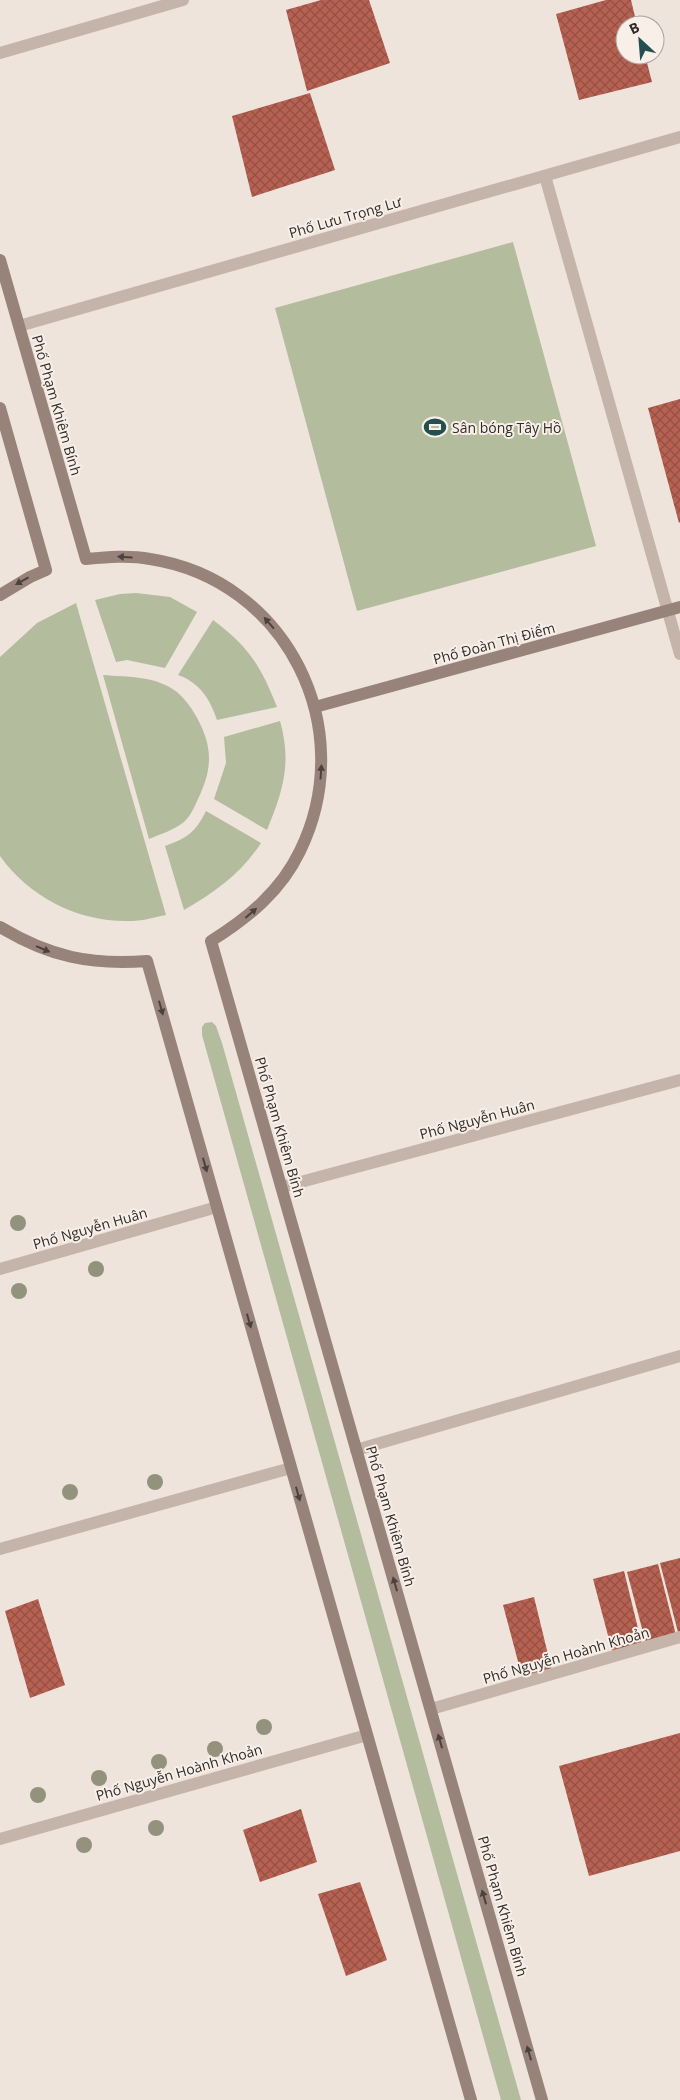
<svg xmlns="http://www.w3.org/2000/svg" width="680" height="2100" font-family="'Open Sans',sans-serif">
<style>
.grass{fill:#b4bc9e}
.building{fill:url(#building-cross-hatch)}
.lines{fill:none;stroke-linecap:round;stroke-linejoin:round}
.street{stroke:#c5b4aa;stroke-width:12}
.secondary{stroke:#98837b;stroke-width:12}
.tree{fill:#92927d}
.oneway{fill:#4c413d}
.labels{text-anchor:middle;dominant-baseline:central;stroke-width:4;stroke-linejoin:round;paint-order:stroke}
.street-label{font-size:14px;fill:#332b28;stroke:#f7efe8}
.poi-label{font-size:14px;fill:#332b28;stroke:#f7efe8;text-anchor:start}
</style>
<defs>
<pattern id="building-cross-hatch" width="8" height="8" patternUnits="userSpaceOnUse" patternTransform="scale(1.25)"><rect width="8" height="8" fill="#b66152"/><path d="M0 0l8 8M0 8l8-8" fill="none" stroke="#955044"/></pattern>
</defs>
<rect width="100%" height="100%" fill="#eee4dc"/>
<g class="grass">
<path d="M513,242L596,546L357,611L275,308Z"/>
<path d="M136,593L170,597L197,612L165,668L127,660L116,662L95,600L120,594Z"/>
<path d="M76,603L166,915C155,917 143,921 132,921C80,923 30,898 0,856V657L37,623Z"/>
<path d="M213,620C249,647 261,666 277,707L217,720C210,699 200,683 178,675Z"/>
<path d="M103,675C128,677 157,676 177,692C185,699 191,707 196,716C213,746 213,768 198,799C195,806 190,817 184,822C174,830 161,834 149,839Z"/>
<path d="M280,721C292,763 283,791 267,830L214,799L226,763L224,737Z"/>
<path d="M206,811L261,843C241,874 215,892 184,910L165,846C187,838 195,833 206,811Z"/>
<path d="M212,1022L216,1026L222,1043L521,2100H501L202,1035V1027L205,1023Z"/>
</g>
<g class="building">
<path d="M321,0H369L390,63L307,91L286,10Z"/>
<path d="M606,0H631L637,25H625V55H645L652,82L579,100L556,14Z"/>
<path d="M310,93L335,170L252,197L232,116Z"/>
<path d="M680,399V522L679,523L648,408Z"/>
<path d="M680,1558V1635L679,1636L660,1563Z"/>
<path d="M658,1564L678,1643L648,1651L627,1572Z"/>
<path d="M624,1571L643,1649L614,1658L593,1579Z"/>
<path d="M534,1597L553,1675L524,1684L503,1605Z"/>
<path d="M38,1599L65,1685L30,1698L5,1611Z"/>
<path d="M680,1733V1851L589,1876L559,1766Z"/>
<path d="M301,1809L317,1862L260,1882L243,1830Z"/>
<path d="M360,1882L387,1960L346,1976L318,1894Z"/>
</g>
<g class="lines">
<g class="street">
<path d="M0,53L183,0"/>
<path d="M545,176L680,654"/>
<path d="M19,326L680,137"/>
<path d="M282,1187L680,1080"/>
<path d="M0,1269L217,1207"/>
<path d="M356,1450L680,1356"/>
<path d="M0,1549L291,1468"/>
<path d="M431,1709L680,1637"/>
<path d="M0,1839L367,1735"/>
</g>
<g class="secondary">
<path d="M0,260L86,559C107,557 129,555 150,559C287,580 360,728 300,851C281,891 248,918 211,941L542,2100"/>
<path d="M0,408L46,570L30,577L0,595"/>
<path d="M315,707L680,607"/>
<path d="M0,927C50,957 90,965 147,961L471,2100"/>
</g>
</g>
<g class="tree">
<circle cx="18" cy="1223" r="8"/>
<circle cx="96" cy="1269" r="8"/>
<circle cx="19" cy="1291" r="8"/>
<circle cx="155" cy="1482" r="8"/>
<circle cx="70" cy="1492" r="8"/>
<circle cx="264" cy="1727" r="8"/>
<circle cx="215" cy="1749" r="8"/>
<circle cx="159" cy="1762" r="8"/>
<circle cx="99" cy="1778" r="8"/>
<circle cx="38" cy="1795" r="8"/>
<circle cx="156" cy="1828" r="8"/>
<circle cx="84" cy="1845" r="8"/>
</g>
<defs><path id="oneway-solid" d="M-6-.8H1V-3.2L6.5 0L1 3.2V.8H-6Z" transform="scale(1.25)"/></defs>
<g class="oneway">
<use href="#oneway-solid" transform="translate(125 557) rotate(-177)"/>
<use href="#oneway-solid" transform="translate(22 581) rotate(151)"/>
<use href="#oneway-solid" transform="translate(269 623) rotate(-131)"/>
<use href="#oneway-solid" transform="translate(321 772) rotate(-86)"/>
<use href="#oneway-solid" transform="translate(251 913) rotate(-41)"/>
<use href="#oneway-solid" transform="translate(43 949) rotate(23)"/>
<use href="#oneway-solid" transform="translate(161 1008) rotate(74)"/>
<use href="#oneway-solid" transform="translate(205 1165) rotate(74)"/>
<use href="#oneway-solid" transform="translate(249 1321) rotate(74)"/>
<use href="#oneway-solid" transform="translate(298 1494) rotate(74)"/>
<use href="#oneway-solid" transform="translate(395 1584) rotate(-106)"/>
<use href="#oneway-solid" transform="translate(440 1741) rotate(-106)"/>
<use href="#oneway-solid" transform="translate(484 1897) rotate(-106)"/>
<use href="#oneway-solid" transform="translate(529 2053) rotate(-106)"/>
</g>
<defs>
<g id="stadium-bare" transform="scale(1.725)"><path d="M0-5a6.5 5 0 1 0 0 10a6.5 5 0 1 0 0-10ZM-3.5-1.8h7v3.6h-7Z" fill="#234f4e" stroke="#f7efe8" stroke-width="2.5" paint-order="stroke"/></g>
</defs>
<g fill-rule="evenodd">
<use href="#stadium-bare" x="435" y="427"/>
</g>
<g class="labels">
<g class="street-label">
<text transform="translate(345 217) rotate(-16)">Phố Lưu Trọng Lư</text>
<text transform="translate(57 405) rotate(74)">Phố Phạm Khiêm Bính</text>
<text transform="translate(494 643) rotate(-15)">Phố Đoàn Thị Điểm</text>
<text transform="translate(477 1119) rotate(-15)">Phố Nguyễn Huân</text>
<text transform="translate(280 1127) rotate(74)">Phố Phạm Khiêm Bính</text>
<text transform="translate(90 1228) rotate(-16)">Phố Nguyễn Huân</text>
<text transform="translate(391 1516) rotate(74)">Phố Phạm Khiêm Bính</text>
<text transform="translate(566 1655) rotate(-16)">Phố Nguyễn Hoành Khoản</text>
<text transform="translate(179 1772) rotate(-16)">Phố Nguyễn Hoành Khoản</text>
<text transform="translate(503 1906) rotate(74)">Phố Phạm Khiêm Bính</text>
</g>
<g class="poi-label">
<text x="452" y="427">Sân bóng Tây Hồ</text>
</g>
</g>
<g transform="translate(640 40) rotate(334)"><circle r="24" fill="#f7efe8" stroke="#a9a19b"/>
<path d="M0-4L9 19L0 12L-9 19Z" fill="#234f4e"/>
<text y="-8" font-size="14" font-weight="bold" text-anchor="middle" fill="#332b28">B</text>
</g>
</svg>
